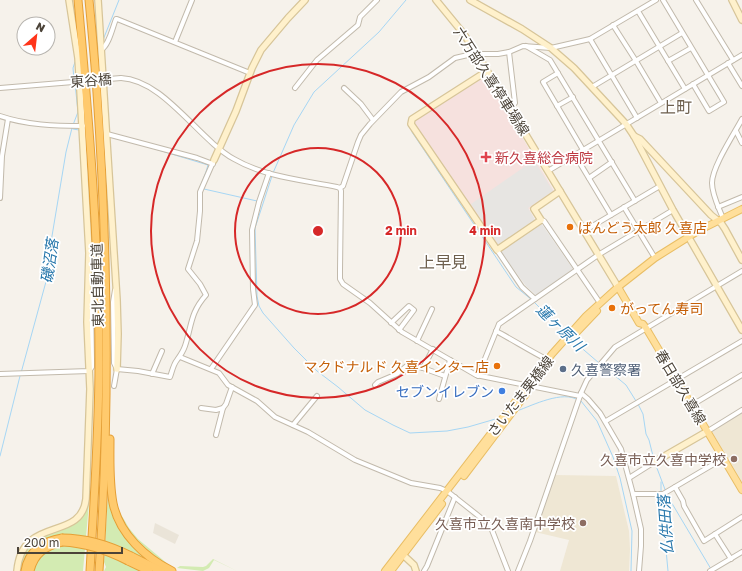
<svg xmlns="http://www.w3.org/2000/svg" width="742" height="571" font-family="'Golos Text','Noto Sans JP',sans-serif">
<style>
.residential{fill:#eae4d8}
.education{fill:#efe7d4}
.medical{fill:#f6e1de}
.green{fill:#d3ebb2}
.parking{fill:#e7e5e2}
.lines{fill:none;stroke-linecap:round;stroke-linejoin:round}
.stream{stroke:#a6d6f4;stroke-width:1}
.street-casing{stroke:#c2baac;stroke-width:6}
.secondary-casing{stroke:#d7c599;stroke-width:8}
.primary-casing{stroke:#e9be65;stroke-width:8}
.highway-casing{stroke:#e59f36;stroke-width:9}
.street{stroke:#fff;stroke-width:4}
.secondary{stroke:#fff1cc;stroke-width:5.5}
.primary{stroke:#ffdf9b;stroke-width:6}
.highway{stroke:#ffca6d;stroke-width:7}
.street-bridge-casing{stroke:#c2baac;stroke-width:6;stroke-linecap:butt}
.highway-bridge-casing{stroke:#e59f36;stroke-width:9;stroke-linecap:butt}
.street-bridge{stroke:#fff;stroke-width:4}
.highway-bridge{stroke:#ffca6d;stroke-width:7}
.ring{fill:none;stroke:#d62828;stroke-width:2}
.health-dot{fill:#e0444e;stroke:#fff;stroke-width:1.5}
.food-dot{fill:#e8710a;stroke:#fff;stroke-width:1.5}
.service-dot{fill:#5c6f8a;stroke:#fff;stroke-width:1.5}
.shop-dot{fill:#3f7fe0;stroke:#fff;stroke-width:1.5}
.education-dot{fill:#8d6e63;stroke:#fff;stroke-width:1.5}
.labels{text-anchor:middle;dominant-baseline:central;stroke-width:3.5;stroke-linejoin:round;paint-order:stroke}
.street-label{font-size:14px;fill:#4b4338;stroke:#fff}
.health-label{font-size:14px;fill:#be3a42;stroke:#fff;text-anchor:start}
.food-label{font-size:14px;fill:#c56008;stroke:#fff;text-anchor:start}
.service-label{font-size:14px;fill:#4e5e75;stroke:#fff;text-anchor:start}
.shop-label{font-size:14px;fill:#366cbe;stroke:#fff;text-anchor:end}
.education-label{font-size:14px;fill:#785e54;stroke:#fff;text-anchor:end}
.water-label{font-size:15px;font-style:italic;fill:#2878ac;stroke:#fff}
.quarter-label{font-size:16px;fill:#6e604e;stroke:#fff}
.centre{fill:#d62828;stroke:#fff;stroke-width:2}
.ring-label{font-size:12px;text-anchor:middle;font-weight:bold;fill:#d62828;stroke:#fff;stroke-width:3.5;stroke-linejoin:round;paint-order:stroke}
</style>
<rect width="100%" height="100%" fill="#f6f2eb"/>
<path class="residential" d="M155,523L179,535L175,544L153,533Z"/>
<g class="education">
<path d="M742,412V484L711,430Z"/>
<path d="M555,475L616,476L629,531L630,549L629,571H560L569,540L535,532Z"/>
</g>
<path class="medical" d="M486,76L554,191L529,209L535,220V222L500,245H498L414,123L415,121Z"/>
<g class="green">
<path d="M108,493L122,530L167,571L129,553L144,571H104L106,567L104,562Z"/>
<path d="M89,503L83,571H33L37,560L65,535C35,538 33,545 23,571H19C22,561 24,550 32,543C52,525 79,535 89,503Z"/>
<path d="M119,511L129,528L138,539L169,565C148,553 128,535 119,511Z"/>
<path d="M213,559L237,571L214,560L209,568L203,571L177,568L180,566L203,567L206,566Z"/>
</g>
<g class="parking">
<path d="M534,160L553,191L528,208L535,220L534,221L500,245L498,244L471,204Z"/>
<path d="M541,223L573,269L536,295L526,286L500,251Z"/>
</g>
<g class="lines">
<g class="stream">
<path d="M103,40L119,0"/>
<path d="M74,80L73,68L75,62"/>
<path d="M73,125L78,112L75,83"/>
<path d="M73,129L79,130"/>
<path d="M412,132L516,287L532,300"/>
<path d="M142,145L208,165L206,172L200,187"/>
<path d="M273,173L294,125L314,92L379,32L406,0"/>
<path d="M272,176L255,228L257,296L259,306L263,313L294,348L317,371L338,387L365,410L393,425L410,433L447,431L468,427L499,418"/>
<path d="M204,189L257,201"/>
<path d="M534,302L566,334"/>
<path d="M570,338L599,363"/>
<path d="M602,365L626,385L636,401"/>
<path d="M21,373L50,267L51,242L66,152L72,128"/>
<path d="M581,401L597,421L613,457L620,478L632,531L631,571"/>
<path d="M638,404L643,414L646,434L649,440L654,460"/>
<path d="M517,411C533,405 563,390 578,400"/>
<path d="M0,456L20,376"/>
<path d="M655,463L666,492"/>
<path d="M661,493V482"/>
<path d="M667,495L711,569"/>
<path d="M661,496L668,571"/>
</g>
<g class="street-casing">
<g id="street">
<path d="M663,0L724,102L709,111L693,84"/>
<path d="M696,0L733,60"/>
<path d="M638,11L685,89"/>
<path d="M613,25L636,61L661,103"/>
<path d="M590,39L637,118"/>
<path d="M175,42L192,0"/>
<path d="M526,46L550,60L635,201"/>
<path d="M101,50C109,45 112,29 116,19H117L250,73"/>
<path d="M509,52L515,103L511,108"/>
<path d="M668,61L691,48"/>
<path d="M728,63L742,86"/>
<path d="M558,73L543,82L583,150"/>
<path d="M121,78C164,80 198,139 234,159C265,177 302,180 337,187L340,188"/>
<path d="M592,87L682,33"/>
<path d="M0,88L61,83"/>
<path d="M295,88L317,60L358,25L360,17L377,0"/>
<path d="M344,88L361,104L373,120"/>
<path d="M557,106L573,97"/>
<path d="M0,116C26,125 55,126 83,126"/>
<path d="M736,131L742,143"/>
<path d="M107,134L197,158L213,164"/>
<path d="M575,155L611,215"/>
<path d="M548,171L742,55"/>
<path d="M589,178L612,162"/>
<path d="M0,198L2,156L8,119"/>
<path d="M624,207L655,258"/>
<path d="M718,207L742,197"/>
<path d="M541,220L544,221L600,303"/>
<path d="M722,220V216C718,206 712,194 712,183C712,167 734,134 742,119"/>
<path d="M584,231L660,186"/>
<path d="M497,250L522,287L535,299"/>
<path d="M391,323L409,306L414,310L399,330"/>
<path d="M496,331C513,340 530,351 548,360"/>
<path d="M417,341L432,309"/>
<path d="M433,349L423,368L445,376"/>
<path d="M180,357L219,373L228,385L257,401L275,417L308,432L355,460L411,483L440,488L447,491L490,525L508,571"/>
<path d="M117,369L138,371L170,377C172,372 173,365 177,360C180,356 183,352 185,346C192,325 190,313 206,295L200,284L188,269L197,241L200,211V192L214,160"/>
<path d="M211,369L255,305L253,289L252,230L259,202L269,173"/>
<path d="M0,374L89,371L92,367V360L91,300L89,291"/>
<path d="M152,374L162,351"/>
<path d="M478,376L499,324L598,255L673,210"/>
<path d="M375,385L378,382L397,374L409,364L423,368"/>
<path d="M114,386L117,369L114,363L113,302L115,290"/>
<path d="M581,393L588,399L600,413L621,449L633,494L641,529V546L639,571"/>
<path d="M580,396L476,375L402,332L370,303L343,284L340,279V270L341,191L340,188L343,186L358,142L361,135L370,124L401,92L429,77L455,58L472,54H498L509,52L523,46L551,48L590,39L656,0"/>
<path d="M439,399L450,360"/>
<path d="M692,405L742,375"/>
<path d="M201,408L216,410L223,408L226,404L232,387"/>
<path d="M606,421L742,341"/>
<path d="M293,425L317,396"/>
<path d="M708,431L742,410"/>
<path d="M216,435L223,408"/>
<path d="M629,478L656,461"/>
<path d="M675,487L683,501L684,506L704,541L742,517"/>
<path d="M633,494H663L724,458"/>
<path d="M715,534L731,559"/>
<path d="M424,571L427,566L455,497"/>
<path d="M518,571L530,541L581,393L587,380L615,347L742,271"/>
<path d="M710,571L742,552"/>
</g>
</g>
<g class="secondary-casing">
<g id="secondary">
<path d="M98,0L117,300L118,334L117,369"/>
<path d="M436,0L463,33L477,54L618,287"/>
<path d="M470,0L522,29L551,48L574,68L626,124L634,136L673,210L742,330"/>
<path d="M732,0L742,20"/>
<path d="M487,71L412,119L411,124L497,250L541,220L534,209L560,191"/>
<path d="M634,136L640,139L711,215L721,223L725,229L742,260"/>
<path d="M214,160L236,111L252,68L261,50L288,18L305,0"/>
<path d="M656,461L708,431"/>
<path d="M401,553L414,565L416,571"/>
<path d="M17,571C22,514 81,543 86,499L90,389L87,322L89,253L80,90L78,58L69,0"/>
</g>
</g>
<g class="primary-casing">
<g id="primary">
<path d="M618,287L639,323L643,324L646,328L742,490"/>
<path d="M577,332L597,311"/>
<path d="M464,476L526,394"/>
<path d="M385,571L552,354L586,316L618,287L655,258L698,231L742,209"/>
<path d="M391,571L442,504"/>
</g>
</g>
<g class="highway-casing">
<g id="highway">
<path d="M78,0C89,121 99,241 99,362C99,432 94,501 90,571"/>
<path d="M89,0C92,31 95,62 97,93C108,253 110,412 99,571"/>
<path d="M110,439C110,460 109,482 113,503C119,534 146,558 172,571"/>
<path d="M131,556L161,571"/>
<path d="M128,561L149,571"/>
<path d="M25,571C28,551 43,541 62,538"/>
<path d="M30,571C34,554 45,546 62,542"/>
</g>
</g>
<use href="#street" class="street"/>
<use href="#secondary" class="secondary"/>
<use href="#primary" class="primary"/>
<use href="#highway" class="highway"/>
<g class="street-bridge-casing">
<path id="street-bridge" d="M61,83L121,78"/>
</g>
<g class="highway-bridge-casing">
<g id="highway-bridge">
<path d="M62,538C86,538 109,545 131,556"/>
<path d="M62,542C86,543 107,550 128,561"/>
</g>
</g>
<use href="#street-bridge" class="street-bridge"/>
<use href="#highway-bridge" class="highway-bridge"/>
</g>
<g class="ring">
<circle cx="318" cy="231" r="83"/>
<circle cx="318" cy="231" r="167"/>
</g>
<path class="health-dot" d="M484 151h4v4h4v4h-4v4h-4v-4h-4v-4h4z"/>
<g class="food-dot">
<circle cx="570" cy="227" r="4"/>
<circle cx="612" cy="308" r="4"/>
<circle cx="497" cy="366" r="4"/>
</g>
<circle class="service-dot" cx="563" cy="369" r="4"/>
<circle class="shop-dot" cx="502" cy="391" r="4"/>
<g class="education-dot">
<circle cx="734" cy="459" r="4"/>
<circle cx="583" cy="523" r="4"/>
</g>
<g class="labels">
<g class="street-label">
<text transform="translate(91 80) rotate(-4)">東谷橋</text>
<text transform="translate(492 81) rotate(57)">六万部久喜停車場線</text>
<text transform="translate(97 285) rotate(-91)">東北自動車道</text>
<text transform="translate(681 387) rotate(59)">春日部久喜線</text>
<text transform="translate(520 396) rotate(-52)">さいたま栗橋線</text>
</g>
<g class="health-label">
<text x="495" y="157">新久喜総合病院</text>
</g>
<g class="food-label">
<text x="578" y="227">ばんどう太郎 久喜店</text>
<text x="620" y="308">がってん寿司</text>
<text x="489" y="366" text-anchor="end">マクドナルド 久喜インター店</text>
</g>
<g class="service-label">
<text x="571" y="369">久喜警察署</text>
</g>
<g class="shop-label">
<text x="494" y="391">セブンイレブン</text>
</g>
<g class="education-label">
<text x="726" y="459">久喜市立久喜中学校</text>
<text x="575" y="523">久喜市立久喜南中学校</text>
</g>
<g class="water-label">
<text transform="translate(49 261) rotate(-82)">磯沼落</text>
<text transform="translate(561 327) rotate(44)">蓮ヶ原川</text>
<text transform="translate(665 525) rotate(-94)">仏供田落</text>
</g>
<g class="quarter-label">
<text x="676" y="107">上町</text>
<text x="443" y="262">上早見</text>
</g>
</g>
<circle cx="318" cy="231" r="6" class="centre"/>
<g class="ring-label">
<text x="401" y="235">2 min</text>
<text x="485" y="235">4 min</text>
</g>
<g transform="translate(36 36) rotate(28)"><circle r="19" fill="#ffffff" stroke="#b7b4af"/>
<path d="M0-3L7 15L0 10L-7 15Z" fill="#ff3419"/>
<text y="-6" font-size="11" font-weight="bold" text-anchor="middle" fill="#4b4338">N</text>
</g>
<path d="M18 547v6h104v-6" fill="none" stroke="#4b4338" stroke-width="2"/>
<text x="24" y="547" font-size="12" fill="#4b4338" stroke="#ffffff" stroke-width="3" paint-order="stroke">200 m</text>
</svg>
